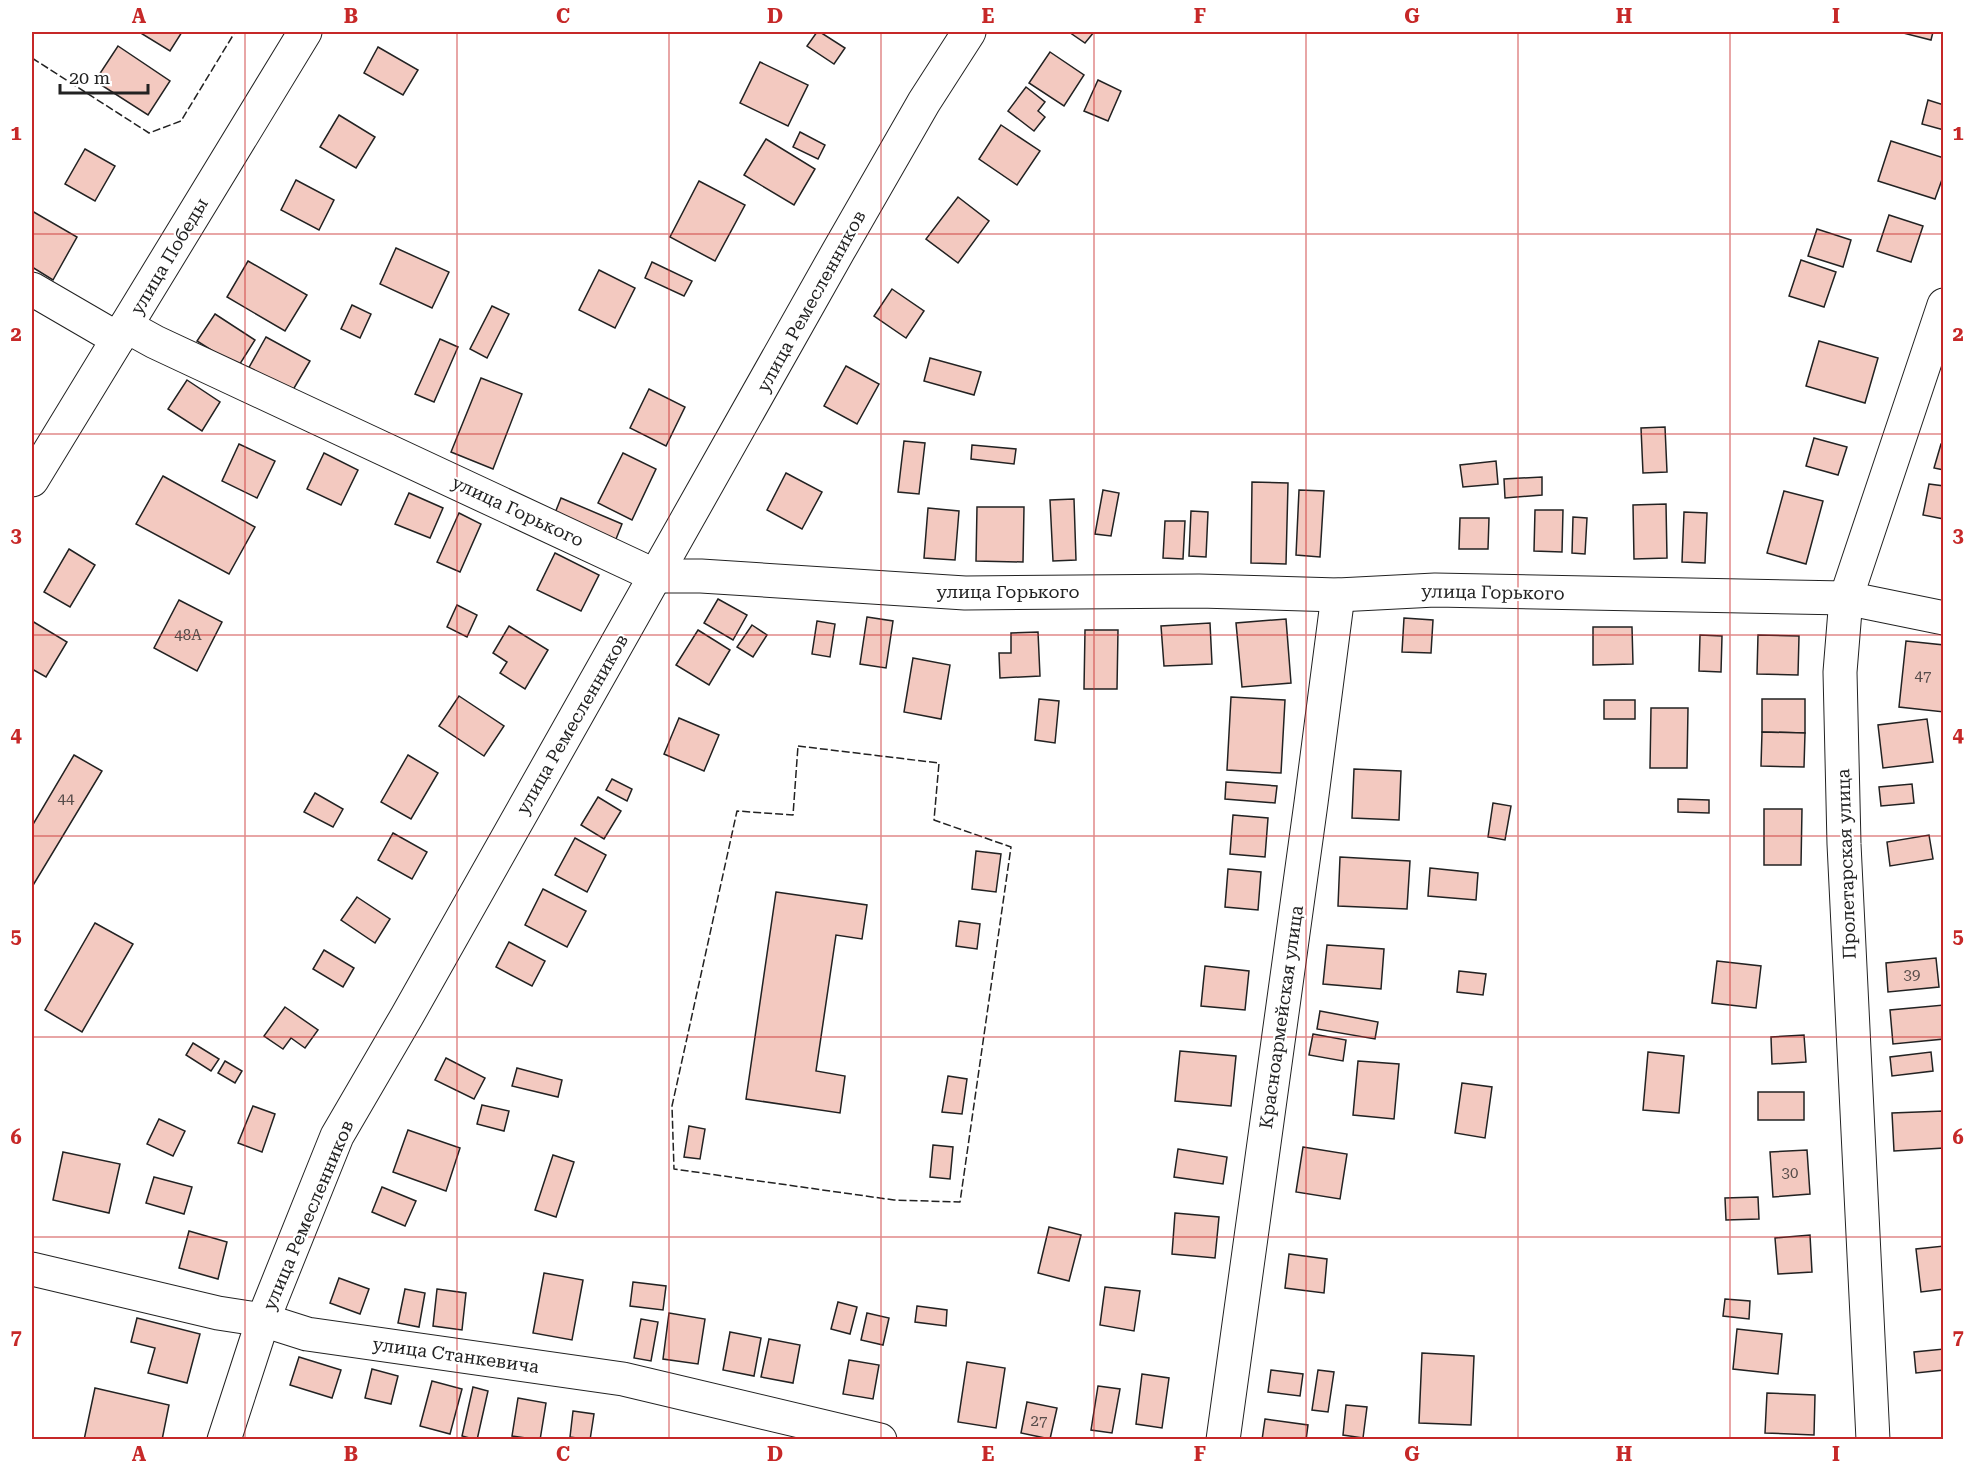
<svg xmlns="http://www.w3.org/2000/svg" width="1975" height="1471" font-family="'Roboto Serif',serif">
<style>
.building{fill:#f3c9c0;stroke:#222;stroke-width:1.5}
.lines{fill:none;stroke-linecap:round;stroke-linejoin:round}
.minor-casing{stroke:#222;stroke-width:35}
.major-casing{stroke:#222;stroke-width:35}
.minor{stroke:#fff;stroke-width:33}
.major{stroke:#fff;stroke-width:33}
.fence{stroke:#222;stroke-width:1.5;stroke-dasharray:8 3;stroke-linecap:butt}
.grid{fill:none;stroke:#c62828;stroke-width:1.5;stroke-opacity:0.55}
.labels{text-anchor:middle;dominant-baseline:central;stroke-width:4.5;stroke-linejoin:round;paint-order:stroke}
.number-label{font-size:15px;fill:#564c4a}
.street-label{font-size:18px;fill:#222;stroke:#fff}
.neatline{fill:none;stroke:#c62828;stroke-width:2}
.grid-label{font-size:20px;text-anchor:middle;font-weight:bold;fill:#c62828}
</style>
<rect width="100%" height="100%" fill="#fff"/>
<g class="building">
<path d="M139,32H182L170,51Z"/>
<path d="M817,32H820L845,48L834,64L807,46Z"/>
<path d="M1069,32H1094L1085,43Z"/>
<path d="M1903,33V32H1933L1931,40Z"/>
<path d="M118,46L170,81L148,115L95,81Z"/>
<path d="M378,47L418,70L403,95L364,73Z"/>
<path d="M1050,52L1084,75L1064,106L1029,83Z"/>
<path d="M760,62L808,85L788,126L740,103Z"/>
<path d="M1098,80L1121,91L1108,121L1084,111Z"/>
<path d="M1026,87L1045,102L1038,111L1045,117L1034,131L1008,111Z"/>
<path d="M1928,100L1944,105V130L1922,124Z"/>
<path d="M339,115L375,137L356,168L320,147Z"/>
<path d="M1001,125L1040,151L1017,185L979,159Z"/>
<path d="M800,132L825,145L818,159L793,147Z"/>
<path d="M766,139L815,169L794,205L744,175Z"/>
<path d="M1891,141L1944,158V174L1935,199L1878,181Z"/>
<path d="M85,149L115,166L95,201L65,184Z"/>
<path d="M296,180L334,200L319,230L281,210Z"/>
<path d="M699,181L745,205L715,261L670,237Z"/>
<path d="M958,197L989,221L958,263L926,239Z"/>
<path d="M32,211L77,237L53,280L32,267Z"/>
<path d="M1889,215L1923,226L1911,262L1877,251Z"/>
<path d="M1817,229L1851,240L1843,267L1808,256Z"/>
<path d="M396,248L449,272L432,308L380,284Z"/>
<path d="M1801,260L1836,272L1824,307L1789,296Z"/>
<path d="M248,261L307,295L285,331L227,297Z"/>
<path d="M652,262L692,281L684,296L645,278Z"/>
<path d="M599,270L635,288L615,328L579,310Z"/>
<path d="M892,289L924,311L906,338L874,316Z"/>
<path d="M352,305L371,314L360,338L341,329Z"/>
<path d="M492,306L509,314L487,358L470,349Z"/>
<path d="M215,314L255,340L238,367L197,341Z"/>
<path d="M266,337L310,361L290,395L247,371Z"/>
<path d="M440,339L458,347L434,402L415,394Z"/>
<path d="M1819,341L1878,358L1865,403L1806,386Z"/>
<path d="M930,358L981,372L974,395L924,381Z"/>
<path d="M846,366L879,384L857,424L824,406Z"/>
<path d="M481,378L522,394L493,469L451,452Z"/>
<path d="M187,380L220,402L202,431L168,409Z"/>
<path d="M649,389L685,407L666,446L630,428Z"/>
<path d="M1665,427L1667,472L1643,473L1641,428Z"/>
<path d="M1814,438L1847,447L1838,475L1806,466Z"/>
<path d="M904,441L925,443L919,494L898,492Z"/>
<path d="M239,444L275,461L257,498L222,481Z"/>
<path d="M1941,444H1944V470L1934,468Z"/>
<path d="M972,445L1016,449L1014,464L971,459Z"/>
<path d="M324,453L358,470L341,505L307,489Z"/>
<path d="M623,453L656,469L632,520L598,503Z"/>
<path d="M1496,461L1498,484L1463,487L1460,465Z"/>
<path d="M786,473L822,492L802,529L767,510Z"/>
<path d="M163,476L255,527L229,574L136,524Z"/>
<path d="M1542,477V495L1505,498L1504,479Z"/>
<path d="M1252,482L1288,483L1286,564L1251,563Z"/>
<path d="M1929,484L1944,486V519L1923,515Z"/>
<path d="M1103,490L1119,493L1111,536L1095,534Z"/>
<path d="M1299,490L1324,491L1320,557L1296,555Z"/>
<path d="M1784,491L1823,501L1806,564L1767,553Z"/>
<path d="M409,493L443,508L430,538L395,524Z"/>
<path d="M561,498L622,524L614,544L553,518Z"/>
<path d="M1074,499L1076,560L1053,561L1050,500Z"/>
<path d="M1666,504L1667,558L1634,559L1633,505Z"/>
<path d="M977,507H1024L1023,562L976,561Z"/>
<path d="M928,508L959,511L955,560L924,558Z"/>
<path d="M1535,510H1563L1562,552L1534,551Z"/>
<path d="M1191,511L1208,512L1206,557L1189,556Z"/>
<path d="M1684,512L1707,513L1705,563L1682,562Z"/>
<path d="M459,513L481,524L460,572L437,562Z"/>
<path d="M1573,517L1587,518L1585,554L1572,553Z"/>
<path d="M1460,518H1489L1488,549H1459Z"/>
<path d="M1165,521H1185L1183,559L1163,558Z"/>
<path d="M69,549L95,565L70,607L44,592Z"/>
<path d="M555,553L599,575L581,611L537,590Z"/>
<path d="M718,599L747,615L733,640L704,623Z"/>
<path d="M179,600L222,622L197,671L154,648Z"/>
<path d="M457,605L477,615L467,637L447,627Z"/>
<path d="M867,617L893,621L886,668L860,664Z"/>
<path d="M1404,618L1433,620L1431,653L1402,652Z"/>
<path d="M1286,619L1291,683L1242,687L1236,623Z"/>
<path d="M32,621L67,642L46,677L32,669Z"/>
<path d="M817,621L835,624L830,657L812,654Z"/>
<path d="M1210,623L1212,664L1164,666L1161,626Z"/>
<path d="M752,625L767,635L753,657L737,647Z"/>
<path d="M509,626L548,650L525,689L500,673L507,662L493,653Z"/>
<path d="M1593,627H1632L1633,664L1593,665Z"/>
<path d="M698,630L730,650L709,685L676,665Z"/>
<path d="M1085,630H1118L1117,689H1084Z"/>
<path d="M1038,632L1040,676L1000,678L999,653H1011V633Z"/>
<path d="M1700,635L1722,636L1721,672L1699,671Z"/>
<path d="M1758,635L1799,636L1798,675L1757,674Z"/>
<path d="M1906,641L1944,645V712L1899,707Z"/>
<path d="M913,658L950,665L941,719L904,712Z"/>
<path d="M459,696L504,726L484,756L439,726Z"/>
<path d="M1231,697L1285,700L1281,773L1227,770Z"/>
<path d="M1039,699L1059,701L1055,743L1035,740Z"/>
<path d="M1762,699H1805V733L1762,732Z"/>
<rect x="1604" y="700" width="31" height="19"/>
<path d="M1651,708H1688L1687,768H1650Z"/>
<path d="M679,718L719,735L704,771L664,754Z"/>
<path d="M1927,719L1933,762L1883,768L1878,725Z"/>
<path d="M1762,732L1805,733L1804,767L1761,766Z"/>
<path d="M74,755L102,771L32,887V826Z"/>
<path d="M408,755L438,773L411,819L381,802Z"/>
<path d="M1354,769L1401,771L1399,820L1352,818Z"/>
<path d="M612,779L632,789L627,801L606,790Z"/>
<path d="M1226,782L1277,786L1275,803L1225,799Z"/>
<path d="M1912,784L1914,803L1881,806L1879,787Z"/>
<path d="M315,793L343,809L333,827L304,812Z"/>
<path d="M598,797L621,811L604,839L581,825Z"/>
<path d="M1678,799L1709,800V813L1678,812Z"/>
<path d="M1493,803L1511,806L1505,840L1488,837Z"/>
<path d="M1764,809H1802L1801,865H1764Z"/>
<path d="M1233,815L1268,818L1265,857L1230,854Z"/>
<path d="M393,833L427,852L412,879L378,860Z"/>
<path d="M1929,835L1933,859L1890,866L1887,842Z"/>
<path d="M575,838L606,855L587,892L555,875Z"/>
<path d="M976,851L1001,854L996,892L972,889Z"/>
<path d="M1340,857L1410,861L1407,909L1338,906Z"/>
<path d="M1430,868L1478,873L1476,900L1428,896Z"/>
<path d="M1228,869L1261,872L1258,910L1225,907Z"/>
<path d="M543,889L586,911L567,947L525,925Z"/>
<path d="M776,892L867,905L862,939L836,935L816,1071L845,1076L840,1113L746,1099Z"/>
<path d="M357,897L390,919L375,943L341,920Z"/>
<path d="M959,921L980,924L977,949L956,946Z"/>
<path d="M95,923L133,944L82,1032L45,1010Z"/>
<path d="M509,942L545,961L532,986L496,967Z"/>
<path d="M1327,945L1384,949L1381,989L1323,984Z"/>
<path d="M324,950L354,968L343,987L313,969Z"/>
<path d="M1936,958L1939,987L1888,992L1886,963Z"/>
<path d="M1717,961L1761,966L1756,1008L1712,1003Z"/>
<path d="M1205,966L1249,971L1245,1010L1201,1006Z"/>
<path d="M1459,971L1486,974L1483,995L1457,992Z"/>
<path d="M1944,1005V1039L1893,1044L1890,1010Z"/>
<path d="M285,1007L318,1030L305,1048L291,1038L283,1049L264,1036Z"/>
<path d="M1320,1011L1378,1022L1375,1039L1317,1029Z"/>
<path d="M1313,1034L1346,1040L1343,1061L1309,1055Z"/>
<path d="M1804,1035L1806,1062L1772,1064L1771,1037Z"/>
<path d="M193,1043L219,1059L211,1071L186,1055Z"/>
<path d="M1180,1051L1236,1056L1231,1106L1175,1101Z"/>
<path d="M1648,1052L1684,1056L1679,1113L1643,1110Z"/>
<path d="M1931,1052L1933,1071L1892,1076L1890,1057Z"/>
<path d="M446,1058L485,1078L474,1099L435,1080Z"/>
<path d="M225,1061L242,1071L235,1083L218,1073Z"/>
<path d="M1358,1061L1399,1064L1394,1119L1353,1115Z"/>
<path d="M517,1068L562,1080L558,1097L512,1086Z"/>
<path d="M948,1076L967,1079L962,1114L942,1112Z"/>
<path d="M1462,1083L1492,1087L1485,1138L1455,1133Z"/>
<rect x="1758" y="1092" width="46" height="28"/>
<path d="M482,1105L509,1111L504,1131L477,1124Z"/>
<path d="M253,1106L275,1114L262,1152L238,1143Z"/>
<path d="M1944,1111V1148L1894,1151L1892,1113Z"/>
<path d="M159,1119L185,1131L173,1156L147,1144Z"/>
<path d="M689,1126L705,1129L700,1159L684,1157Z"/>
<path d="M408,1130L460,1148L446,1191L393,1172Z"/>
<path d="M933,1145L953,1147L950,1179L930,1177Z"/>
<path d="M1303,1147L1347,1154L1340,1199L1296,1192Z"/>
<path d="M1178,1149L1227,1157L1223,1184L1174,1177Z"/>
<path d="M1807,1150L1810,1194L1773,1197L1770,1152Z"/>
<path d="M63,1152L120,1164L109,1213L53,1200Z"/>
<path d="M553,1155L574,1162L556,1217L535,1210Z"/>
<path d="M154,1177L192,1187L184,1214L146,1203Z"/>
<path d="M382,1187L416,1201L405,1226L372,1212Z"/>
<path d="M1758,1197L1759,1219L1726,1220L1725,1198Z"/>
<path d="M1175,1213L1219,1217L1215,1258L1172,1254Z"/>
<path d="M1049,1227L1081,1235L1069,1281L1038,1273Z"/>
<path d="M189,1231L227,1242L218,1279L179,1268Z"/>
<path d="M1810,1235L1812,1272L1778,1274L1775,1238Z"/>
<path d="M1944,1246V1289L1921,1292L1916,1249Z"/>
<path d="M1289,1254L1327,1259L1324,1293L1285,1288Z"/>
<path d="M544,1273L583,1280L572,1340L533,1333Z"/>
<path d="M339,1278L369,1289L360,1314L330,1303Z"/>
<path d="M633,1282L666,1286L663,1310L630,1306Z"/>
<path d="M1105,1287L1140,1291L1134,1331L1100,1325Z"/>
<path d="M405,1289L425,1293L419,1327L398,1323Z"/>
<path d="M437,1289L466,1293L462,1330L433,1326Z"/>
<path d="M1725,1299L1750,1301L1749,1319L1723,1316Z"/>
<path d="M838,1302L857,1307L850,1334L831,1329Z"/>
<path d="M917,1306L947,1310L946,1326L915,1322Z"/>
<path d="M669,1313L705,1319L698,1364L663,1359Z"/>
<path d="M867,1313L889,1318L883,1345L861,1340Z"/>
<path d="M137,1318L200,1334L187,1383L148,1373L155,1348L131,1342Z"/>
<path d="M641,1319L658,1322L651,1361L634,1358Z"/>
<path d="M1737,1329L1782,1334L1778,1374L1733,1369Z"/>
<path d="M730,1332L761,1338L754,1376L723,1370Z"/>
<path d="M769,1339L800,1345L793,1383L761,1377Z"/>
<path d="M1944,1349V1370L1916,1373L1914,1352Z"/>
<path d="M1422,1353L1474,1356L1471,1425L1419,1423Z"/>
<path d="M299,1357L341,1370L332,1398L290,1385Z"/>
<path d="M849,1360L879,1365L873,1399L843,1394Z"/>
<path d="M967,1362L1005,1368L996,1428L958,1422Z"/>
<path d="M372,1369L398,1376L391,1404L365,1398Z"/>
<path d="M1271,1370L1303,1374L1300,1396L1268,1392Z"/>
<path d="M1318,1370L1334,1372L1328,1412L1312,1410Z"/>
<path d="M1142,1374L1169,1378L1162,1428L1136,1424Z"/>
<path d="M432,1381L462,1389L450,1434L420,1426Z"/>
<path d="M1098,1386L1120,1389L1112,1433L1091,1430Z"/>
<path d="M473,1387L488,1391L477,1440L462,1436Z"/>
<path d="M95,1388L169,1405L162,1440H84Z"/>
<path d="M1767,1393L1815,1395L1814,1435L1765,1433Z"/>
<path d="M518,1398L546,1403L540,1440L512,1436Z"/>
<path d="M1027,1402L1057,1408L1050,1439L1021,1433Z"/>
<path d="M1346,1405L1367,1407L1363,1438L1343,1435Z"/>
<path d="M573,1411L594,1414L590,1440L570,1437Z"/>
<path d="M1265,1419L1308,1425L1306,1440H1262Z"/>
</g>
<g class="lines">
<g class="minor-casing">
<g id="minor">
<path d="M32,289L118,339"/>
<path d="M126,326L155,342L656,576H701L965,593L1199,591L1338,595L1435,590L1846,598L1944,618"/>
<path d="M32,1269L218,1313L263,1320L307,1334L623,1379L880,1440"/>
<path d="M224,1440L263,1320L337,1136L407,1016L839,250L924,102L969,32"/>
<path d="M1223,1440L1311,803L1338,595"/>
<path d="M1873,1440L1844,844L1840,672L1846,598L1944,305"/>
</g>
</g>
<g class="major-casing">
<path id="major" d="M32,480L305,32"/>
</g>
<use href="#minor" class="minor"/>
<use href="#major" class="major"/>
<g class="fence">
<path d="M32,58L149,133L181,121L235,32"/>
<path d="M798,746L939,763L934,820L1011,847L960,1202L894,1200L674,1169L672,1106L737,811L793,815Z"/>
</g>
</g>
<path class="grid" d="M245,32V1440M457,32V1440M669,32V1440M881,32V1440M1094,32V1440M1306,32V1440M1518,32V1440M1730,32V1440M32,234H1944M32,434H1944M32,635H1944M32,836H1944M32,1037H1944M32,1237H1944"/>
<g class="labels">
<g class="number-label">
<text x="188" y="635">48А</text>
<text x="1923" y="676">47</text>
<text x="66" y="799">44</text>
<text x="1912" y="975">39</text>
<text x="1790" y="1173">30</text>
<text x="1039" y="1421">27</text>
</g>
<g class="street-label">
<text transform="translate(169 256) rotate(-59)">улица Победы</text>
<text transform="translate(811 301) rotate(-61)">улица Ремесленников</text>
<text transform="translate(518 511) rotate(25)">улица Горького</text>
<text x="1008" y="591">улица Горького</text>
<text transform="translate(1493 592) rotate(1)">улица Горького</text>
<text transform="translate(572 724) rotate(-60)">улица Ремесленников</text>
<text transform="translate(1846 864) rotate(-92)">Пролетарская улица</text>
<text transform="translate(1281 1017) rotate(-82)">Красноармейская улица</text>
<text transform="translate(308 1215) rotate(-67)">улица Ремесленников</text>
<text transform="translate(456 1355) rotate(8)">улица Станкевича</text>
</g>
</g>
<rect width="1975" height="1471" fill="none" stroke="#ffffff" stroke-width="66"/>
<path d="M60 84v9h88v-9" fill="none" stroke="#222222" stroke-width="3"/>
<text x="69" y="84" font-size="18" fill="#222222" stroke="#ffffff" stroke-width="4.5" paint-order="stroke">20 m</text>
<rect x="33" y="33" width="1909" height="1405" class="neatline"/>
<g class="grid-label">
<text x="139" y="23">A</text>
<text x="351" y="23">B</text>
<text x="563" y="23">C</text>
<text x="775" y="23">D</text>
<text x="988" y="23">E</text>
<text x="1200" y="23">F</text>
<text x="1412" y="23">G</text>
<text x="1624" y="23">H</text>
<text x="1836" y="23">I</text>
<text x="16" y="140">1</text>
<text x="1958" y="140">1</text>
<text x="16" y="341">2</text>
<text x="1958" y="341">2</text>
<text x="16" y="542">3</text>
<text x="1958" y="542">3</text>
<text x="16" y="742">4</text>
<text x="1958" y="742">4</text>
<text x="16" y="943">5</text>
<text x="1958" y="943">5</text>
<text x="16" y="1144">6</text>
<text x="1958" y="1144">6</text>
<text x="16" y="1344">7</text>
<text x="1958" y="1344">7</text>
<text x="139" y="1461">A</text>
<text x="351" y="1461">B</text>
<text x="563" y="1461">C</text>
<text x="775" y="1461">D</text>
<text x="988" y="1461">E</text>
<text x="1200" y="1461">F</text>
<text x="1412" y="1461">G</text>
<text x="1624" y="1461">H</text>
<text x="1836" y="1461">I</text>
</g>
</svg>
